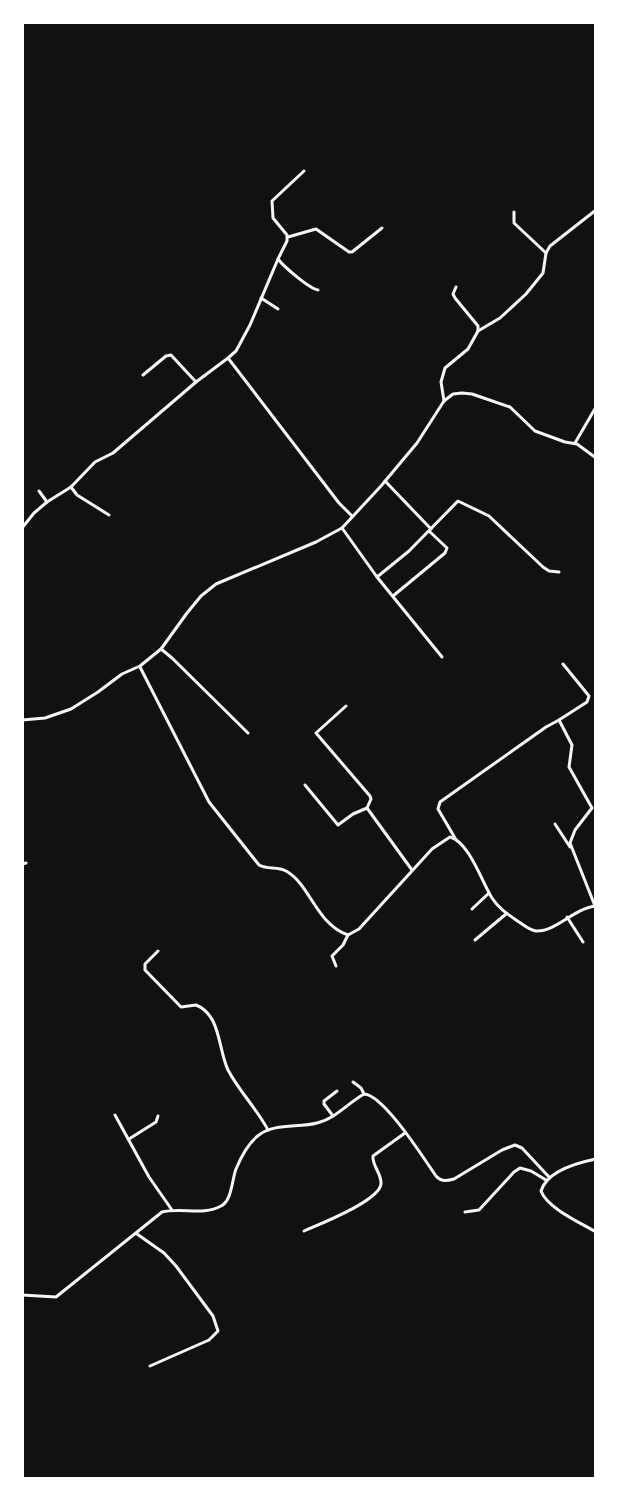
<svg xmlns="http://www.w3.org/2000/svg" width="618" height="1501" font-family="'Fira Sans',sans-serif">
<style>
.lines{fill:none;stroke-linecap:round;stroke-linejoin:round}
.minor{stroke:#f5f5f5;stroke-width:3}
</style>
<rect width="100%" height="100%" fill="#111"/>
<g class="lines">
<g class="minor">
<path d="M514,212V223L546,253"/>
<path d="M288,237L316,229L349,252H352L382,228"/>
<path d="M278,259C284,267 310,289 318,290"/>
<path d="M456,287L453,294L455,298L478,326V331"/>
<path d="M261,298L278,309"/>
<path d="M228,358L236,351L250,325L278,259L287,241V235L273,218L272,201L304,171"/>
<path d="M143,375L166,356L171,355L196,382"/>
<path d="M444,401L441,382L445,368L468,349L478,331L500,318L526,294L543,273L546,253L550,246L596,210"/>
<path d="M575,443L596,407"/>
<path d="M385,481L431,529"/>
<path d="M71,487L77,495L109,515"/>
<path d="M39,491L47,502"/>
<path d="M22,528L34,513L47,502L71,487L95,462L113,453L196,382L228,358L339,503L352,516"/>
<path d="M342,528L377,577L442,657"/>
<path d="M377,577L409,551L458,501L489,516L543,567L549,571L559,572"/>
<path d="M393,596L445,553L447,548L429,531"/>
<path d="M161,649L172,658L248,733"/>
<path d="M563,664L589,696L587,702L559,720L572,745L569,767L592,808L575,830L570,843L595,906"/>
<path d="M140,667L209,802L259,865C268,870 277,866 286,871C310,884 316,924 348,935L359,929L432,849L450,837C469,842 482,882 492,898C499,909 509,915 519,922C525,926 529,930 536,931C556,932 574,908 596,906"/>
<path d="M346,706L316,733L370,796L371,799L367,808"/>
<path d="M22,720L45,718L71,709L98,692L122,674L140,666L161,649L187,613L201,596L216,584L316,542L342,528L381,486L417,443L444,401L453,394L462,393L472,394L510,407L535,431L565,442L577,444L596,458"/>
<path d="M305,785L338,825L353,814L367,808L412,870"/>
<path d="M555,824L570,847"/>
<path d="M455,838L438,809L440,802L546,727L559,720"/>
<path d="M22,864L26,863"/>
<path d="M472,909L489,893"/>
<path d="M567,917L583,942"/>
<path d="M475,940L506,914"/>
<path d="M158,951L145,964V970L181,1007L196,1005C221,1015 218,1049 228,1070C239,1091 257,1109 268,1130"/>
<path d="M336,966L332,956L343,945L348,935"/>
<path d="M353,1082L361,1088L364,1094"/>
<path d="M115,1115L149,1177L172,1210"/>
<path d="M333,1116L324,1104V1101L337,1091"/>
<path d="M129,1139L156,1122L158,1116"/>
<path d="M596,1159C576,1163 547,1171 541,1191C547,1208 581,1223 596,1232"/>
<path d="M465,1212L479,1210L514,1172L520,1168L531,1171L546,1180"/>
<path d="M304,1231C320,1224 379,1201 381,1184C382,1174 372,1166 373,1156L405,1133"/>
<path d="M137,1234L164,1253L176,1266L213,1316L218,1331L209,1340L150,1366"/>
<path d="M22,1295L56,1297L162,1212C181,1207 203,1216 221,1206C232,1201 232,1179 236,1169C241,1157 249,1142 259,1135C274,1123 299,1128 317,1123C335,1119 348,1103 364,1094C384,1095 424,1159 436,1176C441,1182 447,1181 454,1179L502,1150L515,1145L522,1148L549,1177"/>
</g>
</g>
<rect width="618" height="1501" fill="none" stroke="#ffffff" stroke-width="48"/>
</svg>
